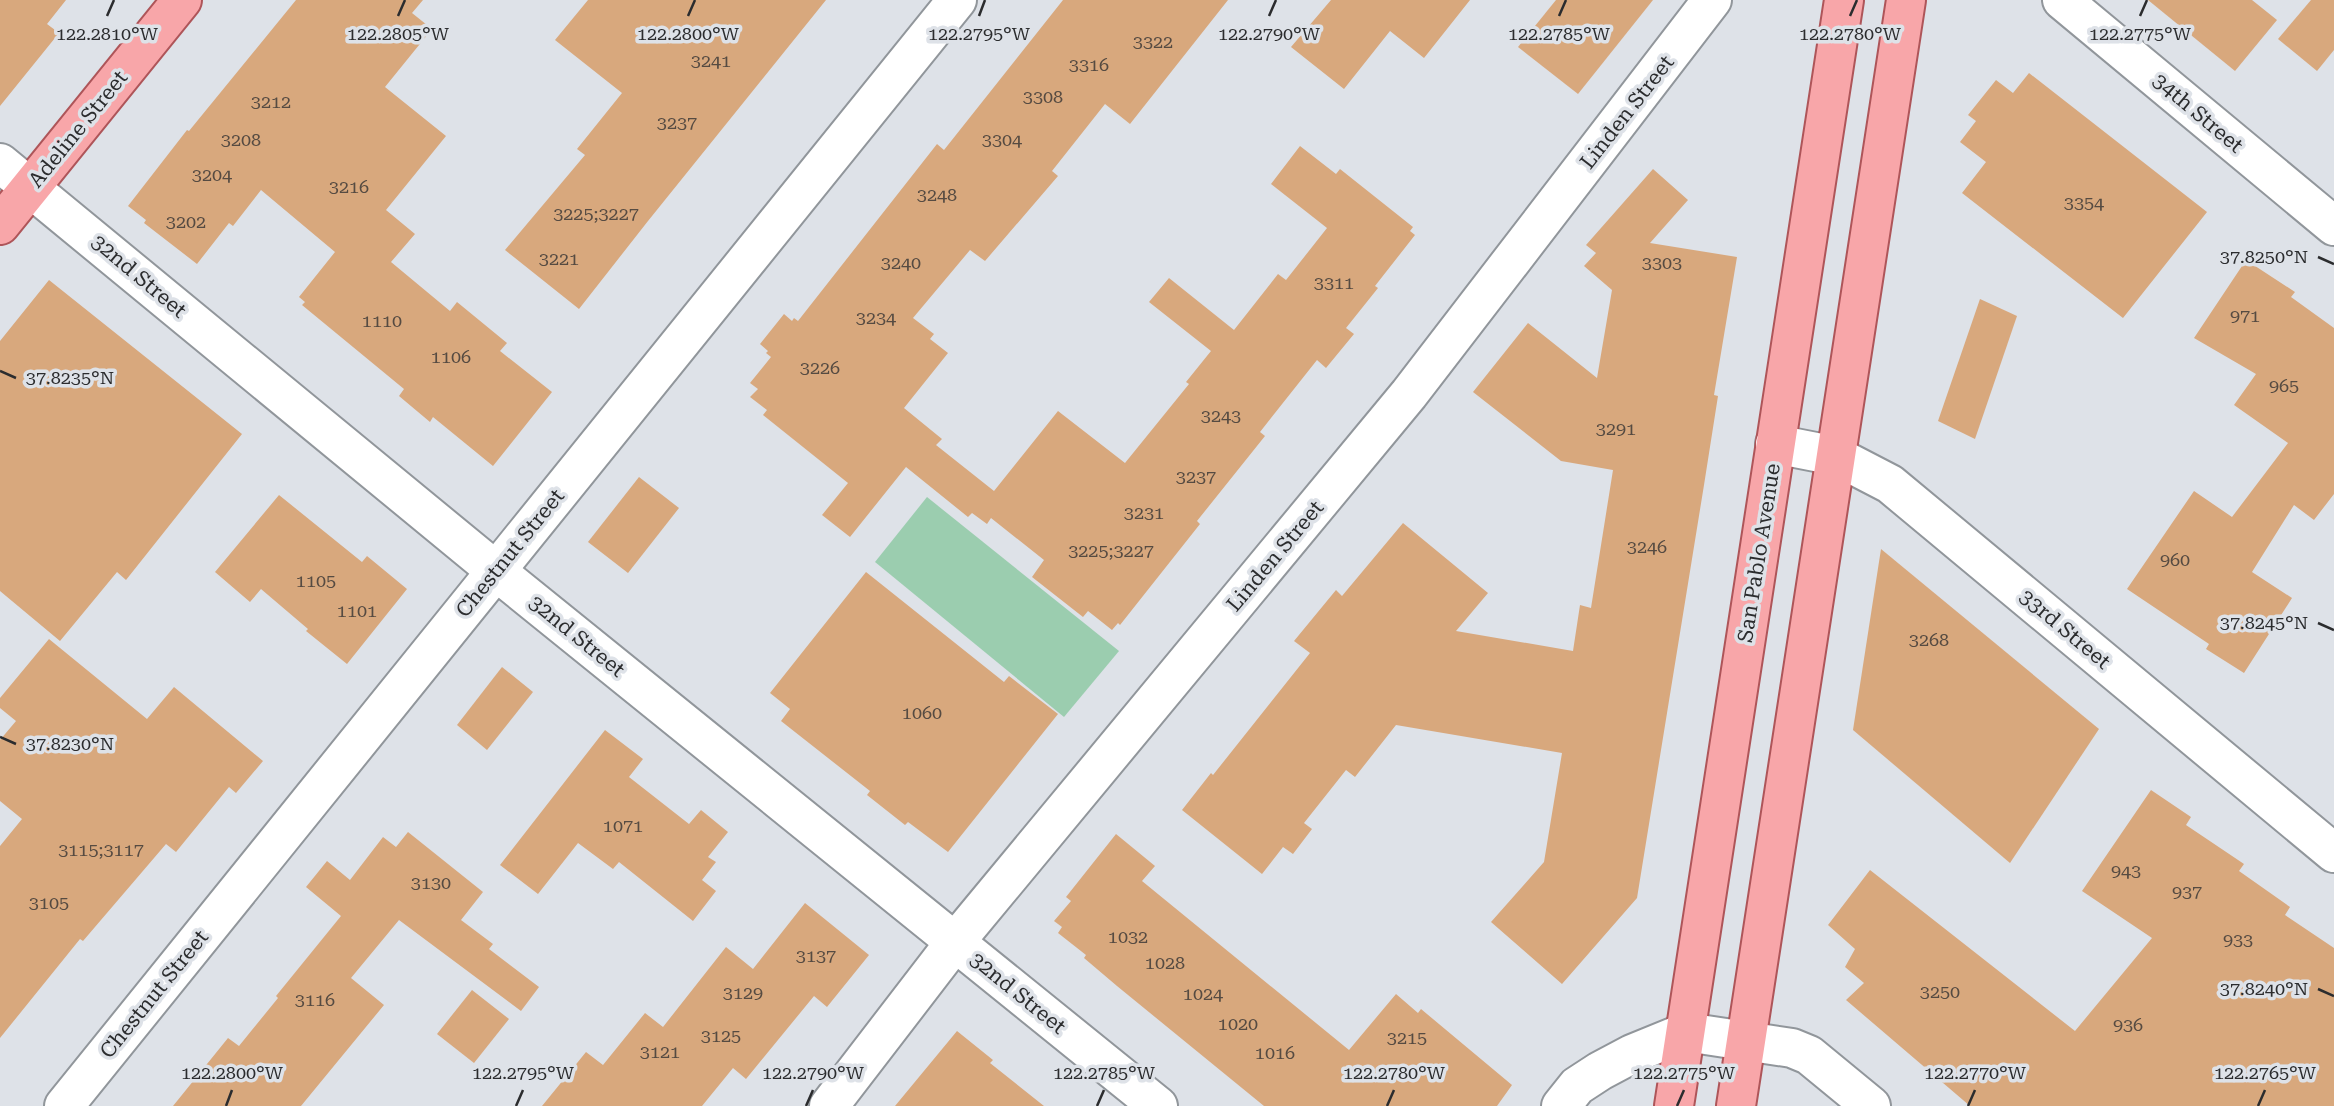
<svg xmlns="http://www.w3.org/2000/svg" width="2334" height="1106" font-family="'Roboto Serif',serif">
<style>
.green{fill:#9bcdaf}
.building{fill:#d8a87d}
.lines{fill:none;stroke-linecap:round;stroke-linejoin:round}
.minor-casing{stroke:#91969b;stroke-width:42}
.major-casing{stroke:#ae5559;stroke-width:42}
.minor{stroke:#fff;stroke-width:38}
.major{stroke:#f8a6a9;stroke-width:38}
.ticks{fill:none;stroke:#2b2c2e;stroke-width:2.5}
.labels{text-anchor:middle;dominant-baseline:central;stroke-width:7;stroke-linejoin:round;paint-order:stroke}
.number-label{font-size:18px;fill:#564b42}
.street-label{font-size:21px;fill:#2b2c2e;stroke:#dee2e8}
.ticks-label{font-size:18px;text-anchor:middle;fill:#2b2c2e;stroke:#dee2e8;stroke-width:7;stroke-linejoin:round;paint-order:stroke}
</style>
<rect width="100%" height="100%" fill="#dee2e8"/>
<path class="green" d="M927,497L1119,651L1064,717L875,562Z"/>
<g class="building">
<path d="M0,0H66L47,24L59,33L0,106Z"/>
<path d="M296,0H423L412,13L432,29L385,87L446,136L386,210L415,234L391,262L450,311L457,302L507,343L500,351L552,392L493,466L433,417L430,422L399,396L404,389L302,305L305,302L299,297L335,252L261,190L233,226L229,223L197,264L144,223L146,220L128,206L187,130L189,131Z"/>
<path d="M588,0H826L648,221L579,309L505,250L585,155L577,149L622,93L555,40Z"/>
<path d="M1063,0H1228L1130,124L1105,104L1052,171L1058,176L985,261L970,250L913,318L934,334L930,339L948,353L904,408L942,439L936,445L994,491L1058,411L1125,463L1189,384L1186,382L1211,351L1149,302L1169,278L1234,330L1278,274L1286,280L1327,228L1271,184L1300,146L1336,174L1340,169L1413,227L1410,231L1415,235L1375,286L1378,288L1346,328L1354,334L1326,368L1317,360L1260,432L1265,436L1197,521L1200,524L1120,625L1118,623L1112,630L1088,611L1083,617L1032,577L1044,560L991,518L987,524L972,513L968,517L906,467L850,537L822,515L848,483L763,415L767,410L750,397L758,389L750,383L771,357L766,353L768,351L760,344L784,314L792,321L794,318L798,321L937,144L944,150Z"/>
<path d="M1331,0H1470L1424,58L1390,31L1344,89L1291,47Z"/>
<path d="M1556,0H1653L1578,94L1518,47Z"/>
<path d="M2148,0H2252L2277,20L2235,71Z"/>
<path d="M2311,0H2334V50L2317,71L2278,39Z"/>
<path d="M2029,73L2207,212L2123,318L1962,193L1986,162L1960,142L1976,121L1968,115L1996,80L2013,93Z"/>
<path d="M1653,169L1688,200L1650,243L1737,257L1714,395L1718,396L1704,485L1637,898L1562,984L1491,922L1544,862L1562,753L1396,725L1355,777L1346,770L1304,823L1312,829L1293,854L1283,847L1262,874L1182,810L1211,773L1213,775L1310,653L1294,641L1336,590L1342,596L1403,523L1488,593L1456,631L1573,651L1580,605L1591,608L1613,470L1561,461L1473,392L1528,323L1597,378L1612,290L1584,266L1596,253L1586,245Z"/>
<path d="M2246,260L2295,292L2291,297L2334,328V494L2314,520L2294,505L2252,572L2292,598L2244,673L2206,649L2209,644L2127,589L2194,491L2232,517L2288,443L2234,405L2256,374L2194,338Z"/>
<path d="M49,280L242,434L126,580L117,572L60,641L0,591V341Z"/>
<path d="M1980,299L2017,316L1975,439L1938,421Z"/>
<path d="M639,477L679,508L628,573L588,542Z"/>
<path d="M279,495L362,562L367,556L407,589L347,664L306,631L308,629L261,589L250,602L215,572Z"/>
<path d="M1881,549L2099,729L2010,863L1853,730Z"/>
<path d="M866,572L1004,682L1009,676L1058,714L948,852L908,822L905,825L867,795L870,791L781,721L790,709L770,693Z"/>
<path d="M49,639L147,719L174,687L263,761L236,793L229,787L176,852L166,844L83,941L80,939L0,1038V846L22,819L0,801V740L16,721L0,708V698Z"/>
<path d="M502,667L533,692L487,750L457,725Z"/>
<path d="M605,730L643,759L629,777L689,824L701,810L728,832L708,857L716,862L702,880L716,891L693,921L619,862L613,869L578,843L538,894L500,865Z"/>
<path d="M2151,790L2191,817L2186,825L2244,864L2239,871L2290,907L2285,915L2334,948V1106H1970L1846,1000L1864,983L1845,967L1855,949L1828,925L1870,870L2075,1031L2152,938L2082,891Z"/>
<path d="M408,832L483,892L461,920L493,944L489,949L539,987L521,1011L399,920L351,978L384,1005L301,1106H173L228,1038L239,1046L278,998L276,996L341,916L306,887L327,861L350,880L383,837L396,847Z"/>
<path d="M1116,834L1155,866L1142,881L1349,1050L1396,994L1418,1013L1421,1009L1512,1085L1497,1106H1264L1117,986L1084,958L1086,955L1058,933L1062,927L1054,921L1071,901L1066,897Z"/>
<path d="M805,903L869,955L827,1007L814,996L746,1079L733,1068L702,1106H542L586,1052L603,1065L645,1013L663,1027L726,947L753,969Z"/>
<path d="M472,990L509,1019L474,1063L437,1034Z"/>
<path d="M957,1031L993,1060L990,1063L1044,1106H895Z"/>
</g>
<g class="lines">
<g class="minor-casing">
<g id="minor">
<path d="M2062,0L2334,226"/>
<path d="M0,163L496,571L1158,1106"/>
<path d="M1775,444L1836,456L1890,484L2334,853"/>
<path d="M64,1106L957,0"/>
<path d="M829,1106L955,942L1409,394L1712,0"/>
<path d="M1561,1106L1577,1086L1600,1071L1632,1054L1686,1032L1792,1048L1809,1055L1871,1106"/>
</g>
</g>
<g class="major-casing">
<g id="major">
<path d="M0,225L182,0"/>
<path d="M1674,1106L1844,0"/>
<path d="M1736,1106L1906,0"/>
</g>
</g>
<use href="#minor" class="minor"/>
<use href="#major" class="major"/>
</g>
<path class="ticks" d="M107,16L114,0M398,16L405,0M688,16L695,0M979,16L985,0M1269,16L1276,0M1559,16L1566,0M1850,16L1857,0M2140,16L2147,0M2318,257L2334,264M0,371L16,378M2318,623L2334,630M0,737L16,744M2318,989L2334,996M226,1106L232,1090M516,1106L523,1090M806,1106L813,1090M1097,1106L1104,1090M1387,1106L1394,1090M1677,1106L1684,1090M1968,1106L1975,1090M2258,1106L2265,1090"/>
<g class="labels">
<g class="number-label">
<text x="1153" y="41">3322</text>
<text x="711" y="60">3241</text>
<text x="1089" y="64">3316</text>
<text x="1043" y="96">3308</text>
<text x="271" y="101">3212</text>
<text x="677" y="122">3237</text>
<text x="241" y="139">3208</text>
<text x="1002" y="139">3304</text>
<text x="212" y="174">3204</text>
<text x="349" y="186">3216</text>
<text x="937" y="194">3248</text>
<text x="2084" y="202">3354</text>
<text x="596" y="213">3225;3227</text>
<text x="186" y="221">3202</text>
<text x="559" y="258">3221</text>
<text x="901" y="262">3240</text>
<text x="1662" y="262">3303</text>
<text x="1334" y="282">3311</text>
<text x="2245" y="315">971</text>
<text x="876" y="317">3234</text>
<text x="382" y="320">1110</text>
<text x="451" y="356">1106</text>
<text x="820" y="367">3226</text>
<text x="2284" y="385">965</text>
<text x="1221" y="415">3243</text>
<text x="1616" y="428">3291</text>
<text x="1196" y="476">3237</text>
<text x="1144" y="512">3231</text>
<text x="1647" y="546">3246</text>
<text x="1111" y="550">3225;3227</text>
<text x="2175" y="559">960</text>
<text x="316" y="580">1105</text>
<text x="357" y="610">1101</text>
<text x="1929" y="639">3268</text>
<text x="922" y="712">1060</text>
<text x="623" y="825">1071</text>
<text x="101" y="849">3115;3117</text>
<text x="2126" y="870">943</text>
<text x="431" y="882">3130</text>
<text x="2187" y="891">937</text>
<text x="49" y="902">3105</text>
<text x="1128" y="936">1032</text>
<text x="2238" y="939">933</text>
<text x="816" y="955">3137</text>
<text x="1165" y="962">1028</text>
<text x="1940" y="991">3250</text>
<text x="743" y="992">3129</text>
<text x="1203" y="993">1024</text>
<text x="315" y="999">3116</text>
<text x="1238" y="1023">1020</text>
<text x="2128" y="1024">936</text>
<text x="721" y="1035">3125</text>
<text x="1407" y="1037">3215</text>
<text x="660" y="1051">3121</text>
<text x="1275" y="1052">1016</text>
</g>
<g class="street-label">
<text transform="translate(1627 112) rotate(-52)">Linden Street</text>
<text transform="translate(2198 113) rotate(40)">34th Street</text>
<text transform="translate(78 129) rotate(-51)">Adeline Street</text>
<text transform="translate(139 276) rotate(40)">32nd Street</text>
<text transform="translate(510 553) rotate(-51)">Chestnut Street</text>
<text transform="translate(1759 553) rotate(-81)">San Pablo Avenue</text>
<text transform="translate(1275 556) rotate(-50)">Linden Street</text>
<text transform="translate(2065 629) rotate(40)">33rd Street</text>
<text transform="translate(577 636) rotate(39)">32nd Street</text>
<text transform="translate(1018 993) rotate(39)">32nd Street</text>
<text transform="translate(154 994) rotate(-51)">Chestnut Street</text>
</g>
</g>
<g class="ticks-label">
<text x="107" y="40">122.2810°W</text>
<text x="398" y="40">122.2805°W</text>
<text x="688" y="40">122.2800°W</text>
<text x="979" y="40">122.2795°W</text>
<text x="1269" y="40">122.2790°W</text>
<text x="1559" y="40">122.2785°W</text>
<text x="1850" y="40">122.2780°W</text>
<text x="2140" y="40">122.2775°W</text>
<text x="2264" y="263">37.8250°N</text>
<text x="70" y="384">37.8235°N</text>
<text x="2264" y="629">37.8245°N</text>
<text x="70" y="750">37.8230°N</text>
<text x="2264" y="995">37.8240°N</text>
<text x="232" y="1079">122.2800°W</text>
<text x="523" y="1079">122.2795°W</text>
<text x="813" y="1079">122.2790°W</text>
<text x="1104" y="1079">122.2785°W</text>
<text x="1394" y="1079">122.2780°W</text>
<text x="1684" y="1079">122.2775°W</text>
<text x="1975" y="1079">122.2770°W</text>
<text x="2265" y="1079">122.2765°W</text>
</g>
</svg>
